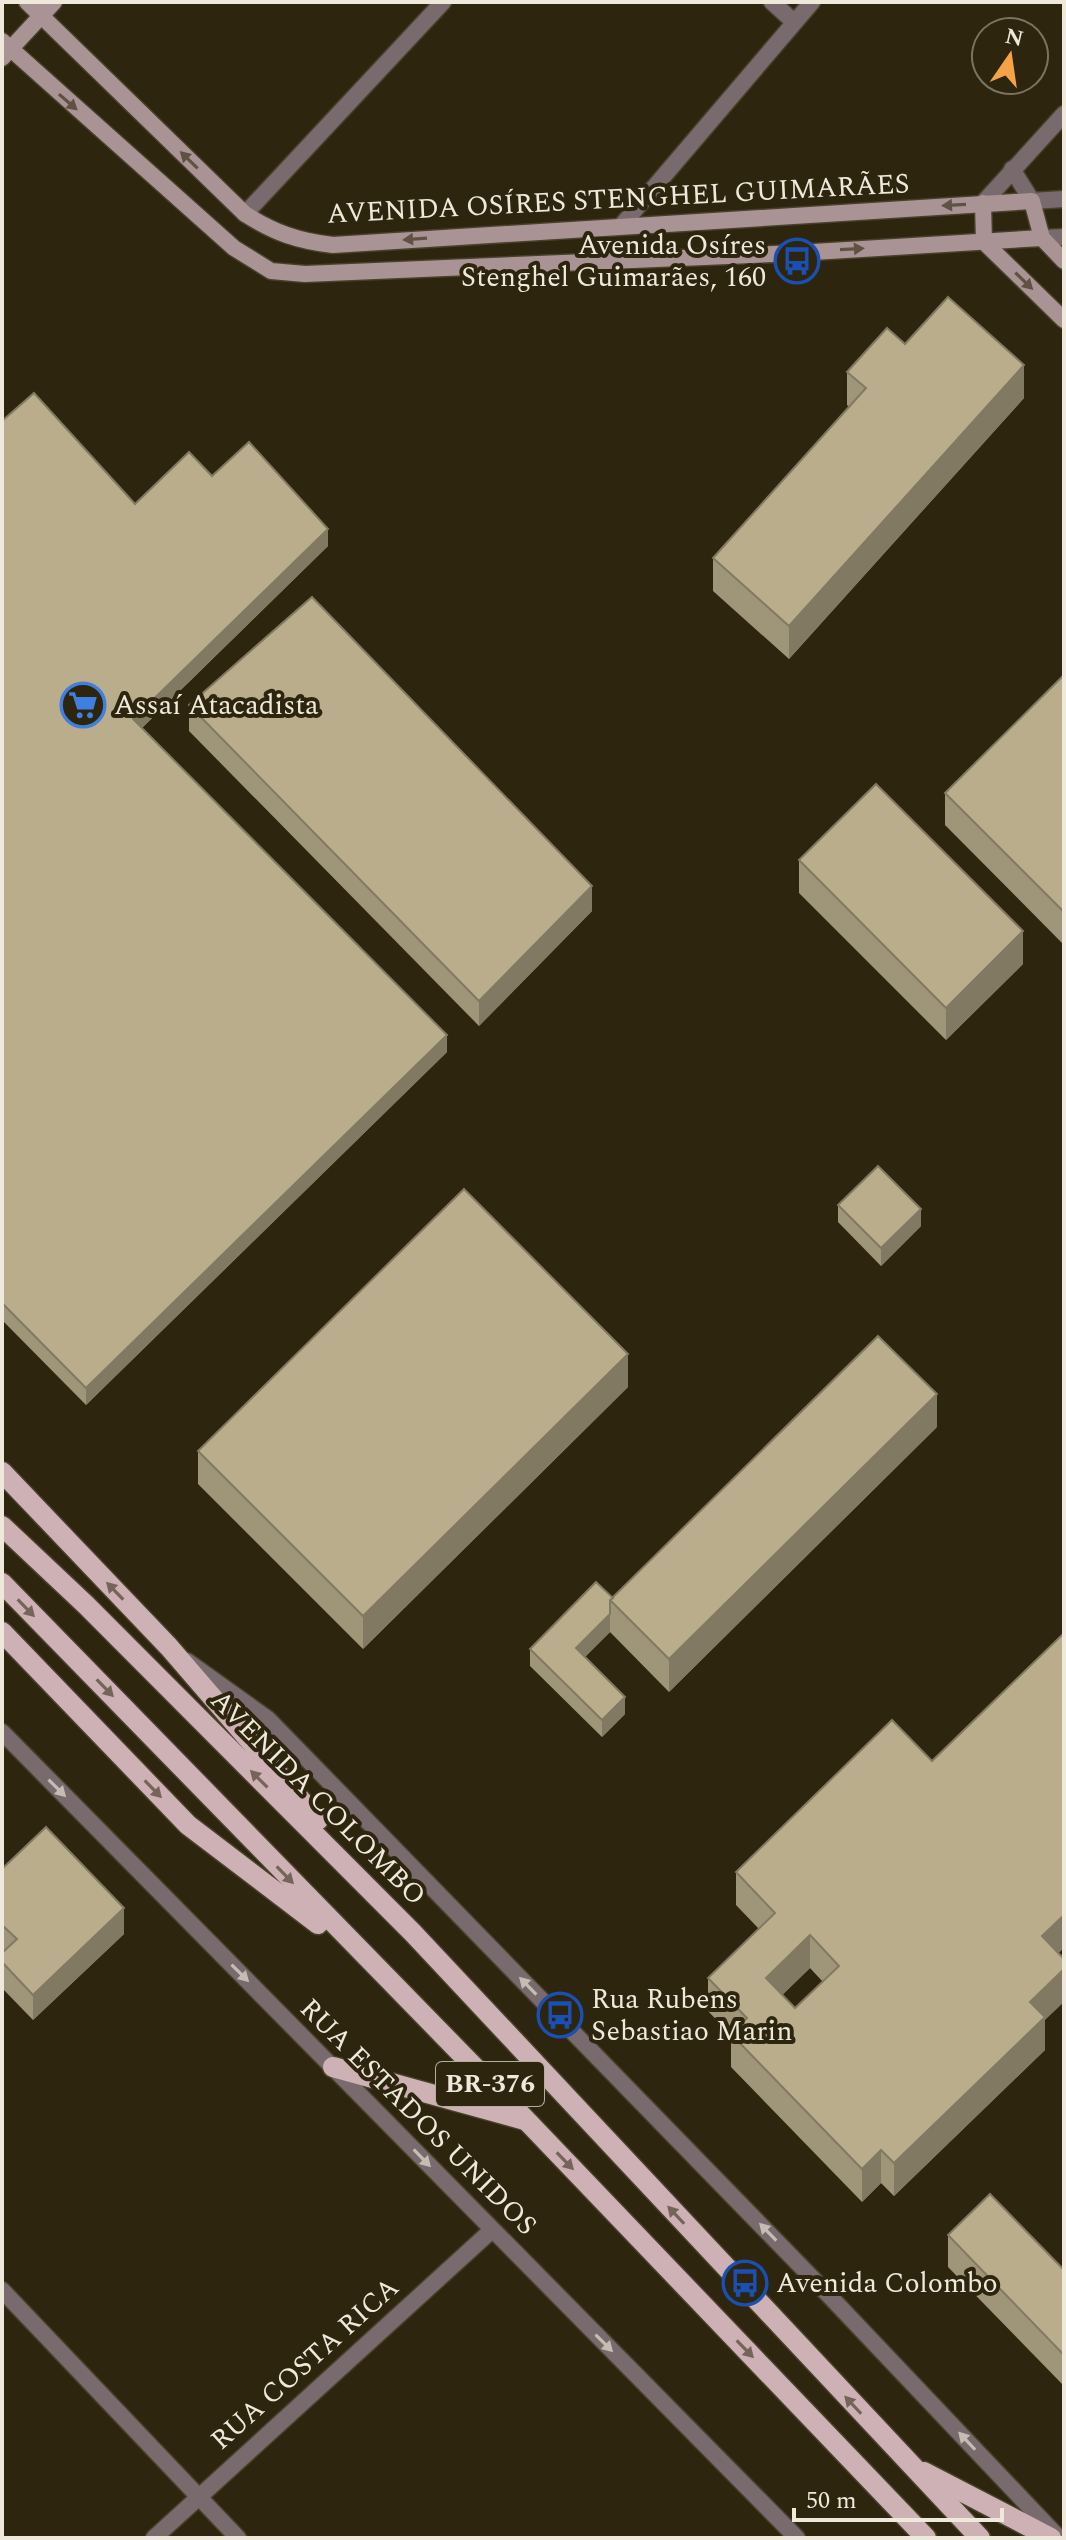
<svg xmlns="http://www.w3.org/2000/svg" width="1066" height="2540" font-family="Spectral,serif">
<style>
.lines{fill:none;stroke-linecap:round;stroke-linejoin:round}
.minor-casing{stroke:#48402b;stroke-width:19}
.tertiary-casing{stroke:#48402b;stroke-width:19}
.secondary-casing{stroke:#48402b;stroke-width:19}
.primary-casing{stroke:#48402b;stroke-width:23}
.minor{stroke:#796b6d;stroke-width:16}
.tertiary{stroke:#796b6d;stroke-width:16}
.secondary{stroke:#a99395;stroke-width:16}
.primary{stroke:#cdb1b4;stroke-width:20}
.wall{fill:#9f9578;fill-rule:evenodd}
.shaded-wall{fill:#827962}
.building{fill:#b9ad8c;stroke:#827962;stroke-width:2;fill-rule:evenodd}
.oneway{fill:#5f5144}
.oneway2{fill:#756459}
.oneway3{fill:#c5bdb4}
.labels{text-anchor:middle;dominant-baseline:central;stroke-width:8;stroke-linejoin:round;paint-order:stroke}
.shield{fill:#2d250e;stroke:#b4ae9e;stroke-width:2}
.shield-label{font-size:26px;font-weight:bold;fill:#eee9db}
.street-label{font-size:28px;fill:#eee9db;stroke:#2d250e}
.poi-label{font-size:28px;fill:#eee9db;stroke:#2d250e;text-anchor:start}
</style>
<rect width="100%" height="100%" fill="#2d250e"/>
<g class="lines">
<g class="minor-casing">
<g id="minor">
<path d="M772,2L794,22"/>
<path d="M1012,169L1032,201"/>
<path d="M983,203L1064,114"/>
<path d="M245,214L443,2"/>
<path d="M622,225L812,2"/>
<path d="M2,2290L238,2538"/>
<path d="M154,2538L492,2230"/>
</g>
</g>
<g class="tertiary-casing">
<g id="tertiary">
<path d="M1032,201L1064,199"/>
<path d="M1042,238L1064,237"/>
<path d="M187,1661L268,1719L821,2287L1059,2538"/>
<path d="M2,1732L797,2538"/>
</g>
</g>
<g class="secondary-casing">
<g id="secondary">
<path d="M27,2L245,214C275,233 298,241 333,245L1032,201L1042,238L1064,261"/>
<path d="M2,41L234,248L271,271L305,274L797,253L1042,238"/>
<path d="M2,58L54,2"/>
<path d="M983,203L984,242L1064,320"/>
</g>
</g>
<g class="primary-casing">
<g id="primary">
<path d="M2,1472L169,1647L318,1820"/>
<path d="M2,1526L86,1605L413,1933L980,2538"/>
<path d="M2,1583L527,2121L926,2538"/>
<path d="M2,1632L188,1825L318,1924"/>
<path d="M333,2067L525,2120"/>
<path d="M924,2472L1051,2538"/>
</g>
</g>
<use href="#minor" class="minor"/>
<use href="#tertiary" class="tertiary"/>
<use href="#secondary" class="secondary"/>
<use href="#primary" class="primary"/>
</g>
<g class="wall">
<path d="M905,344L1024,398L789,659L713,591V558L849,407L847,405V372Z"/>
<path d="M2,421L135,504L212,476L328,546L142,728L447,1052L86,1405L2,1320Z"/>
<path d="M1064,675V945L945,825V793Z"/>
<path d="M189,705L592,911L479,1026L189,731Z"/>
<path d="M799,860L1023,964L946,1040L799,893Z"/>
<path d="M838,1205L921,1226L881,1266L838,1222Z"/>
<path d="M628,1387L363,1649L198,1484V1451Z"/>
<path d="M937,1427L669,1692L610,1632L585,1657L625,1714L602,1737L530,1666V1649L613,1598Z"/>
<path d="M2,1869L124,1934L33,2020L2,1988V1953L3,1952L2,1951Z"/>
<path d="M736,1872L1058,1954L1045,2020V2050L894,2196L881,2183L862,2202L731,2067V2035L708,2011V1978L759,1929L736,1905ZM810,1968L823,1982L795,2008L782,1995Z"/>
<path d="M1064,2070V2105L1062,2104V2072Z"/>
<path d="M948,2235L1064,2270V2386L948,2267Z"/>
</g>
<g class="shaded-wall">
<path d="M1024,365V398L789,659V626Z"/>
<path d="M328,529V546L133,736V719Z"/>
<path d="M592,886V911L479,1026V1001Z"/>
<path d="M1023,931V964L946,1040V1008Z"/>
<path d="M447,1035V1052L86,1405V1388Z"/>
<path d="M921,1209V1226L881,1266V1248Z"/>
<path d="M628,1354V1387L363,1649V1616Z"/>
<path d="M937,1394V1427L669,1692V1659Z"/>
<path d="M610,1614V1632L576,1665V1648Z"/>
<path d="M625,1697V1714L602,1737V1720Z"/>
<path d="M124,1908V1934L33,2020V1995Z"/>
<path d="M1064,1915V1948L1042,1969V1936Z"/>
<path d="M810,1935V1968L766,2011V1978Z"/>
<path d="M1064,1969V2002L1045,2020V2050L894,2196V2163L1030,2002Z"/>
<path d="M881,2150V2183L862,2202V2169Z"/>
</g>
<g class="building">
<path d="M948,297L1024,365L789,626L713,558L866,388L847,372L887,328L905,344Z"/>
<path d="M34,393L135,504L189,452L212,476L249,442L328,529L133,719L447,1035L86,1388L2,1303V421Z"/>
<path d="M312,597L592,886L479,1001L189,705Z"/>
<path d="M1064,675V912L945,793Z"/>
<path d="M876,784L1023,931L946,1008L799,860Z"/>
<path d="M878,1166L921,1209L881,1248L838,1205Z"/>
<path d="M464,1189L628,1354L363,1616L198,1451Z"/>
<path d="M878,1336L937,1394L669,1659L610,1600Z"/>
<path d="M596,1582L613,1598L610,1600V1614L576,1648L625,1697L602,1720L530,1649Z"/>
<path d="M1064,1633V1915L1042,1936L1064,1959V1969L1030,2002L1045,2017L894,2163L881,2150L862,2169L731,2034L747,2018L708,1978L775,1913L736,1872L892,1720L932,1761ZM810,1935L839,1966L795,2008L766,1978Z"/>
<path d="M46,1827L124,1908L33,1995L2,1962V1953L17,1939L2,1925V1869Z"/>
<path d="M990,2194L1064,2270V2355L948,2235Z"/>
</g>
<defs><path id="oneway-solid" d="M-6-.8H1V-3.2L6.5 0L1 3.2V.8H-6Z" transform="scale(2)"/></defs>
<g class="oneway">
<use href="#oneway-solid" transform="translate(68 102) rotate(41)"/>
<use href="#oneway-solid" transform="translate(189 160) rotate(-136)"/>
<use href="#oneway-solid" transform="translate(954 205) rotate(177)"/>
<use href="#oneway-solid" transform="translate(415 239) rotate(176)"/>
<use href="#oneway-solid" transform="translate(852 249) rotate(-3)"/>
<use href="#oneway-solid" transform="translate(1024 281) rotate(44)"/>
</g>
<g class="oneway2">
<use href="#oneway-solid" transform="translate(115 1591) rotate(-134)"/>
<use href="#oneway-solid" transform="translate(26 1608) rotate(46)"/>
<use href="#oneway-solid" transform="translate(105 1688) rotate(46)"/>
<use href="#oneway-solid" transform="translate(259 1779) rotate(-135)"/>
<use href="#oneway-solid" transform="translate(153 1789) rotate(46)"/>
<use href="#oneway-solid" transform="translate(285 1875) rotate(46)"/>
<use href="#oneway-solid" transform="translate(565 2161) rotate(46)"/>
<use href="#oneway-solid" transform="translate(676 2215) rotate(-133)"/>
<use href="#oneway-solid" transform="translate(745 2349) rotate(46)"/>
<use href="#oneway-solid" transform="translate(853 2405) rotate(-133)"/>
</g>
<g class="oneway3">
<use href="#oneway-solid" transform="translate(57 1788) rotate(45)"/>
<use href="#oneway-solid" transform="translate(240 1973) rotate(45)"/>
<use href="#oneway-solid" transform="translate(528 1986) rotate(-134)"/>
<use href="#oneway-solid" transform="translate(422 2158) rotate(46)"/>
<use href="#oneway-solid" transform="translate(768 2232) rotate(-134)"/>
<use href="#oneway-solid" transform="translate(604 2343) rotate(45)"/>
<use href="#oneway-solid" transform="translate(967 2441) rotate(-133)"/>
</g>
<defs>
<g id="bus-ring" transform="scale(2.3)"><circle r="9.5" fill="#2d250e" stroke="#1a4fb4" stroke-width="1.5"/><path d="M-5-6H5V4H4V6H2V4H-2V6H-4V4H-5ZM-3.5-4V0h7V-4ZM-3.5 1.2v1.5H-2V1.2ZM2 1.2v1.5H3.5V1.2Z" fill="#1a4fb4"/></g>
<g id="supermarket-ring" transform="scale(2.3)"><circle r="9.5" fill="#2d250e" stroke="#3f7fe0" stroke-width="1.5"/><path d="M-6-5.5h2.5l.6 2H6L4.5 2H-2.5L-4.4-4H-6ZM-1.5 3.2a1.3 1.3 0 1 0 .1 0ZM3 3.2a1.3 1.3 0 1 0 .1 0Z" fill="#3f7fe0"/></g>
</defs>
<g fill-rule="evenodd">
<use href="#bus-ring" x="797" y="261"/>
<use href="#supermarket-ring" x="83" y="705"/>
<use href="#bus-ring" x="560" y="2015"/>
<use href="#bus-ring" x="745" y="2283"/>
</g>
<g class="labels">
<rect class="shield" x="436" y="2062" width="108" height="44" rx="6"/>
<g class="shield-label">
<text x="490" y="2084">BR-376</text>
</g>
<g class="street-label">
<text transform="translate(618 199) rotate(-3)">AVENIDA OSÍRES STENGHEL GUIMARÃES</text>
<text transform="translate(318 1798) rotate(45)">AVENIDA COLOMBO</text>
<text transform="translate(418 2117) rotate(45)">RUA ESTADOS UNIDOS</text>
<text transform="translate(305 2364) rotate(-42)">RUA COSTA RICA</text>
</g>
<g class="poi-label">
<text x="766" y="245" text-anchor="end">Avenida Osíres<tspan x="766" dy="32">Stenghel Guimarães, 160</tspan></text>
<text x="114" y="705">Assaí Atacadista</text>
<text x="591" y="1999">Rua Rubens<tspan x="591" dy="32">Sebastiao Marin</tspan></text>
<text x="776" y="2283">Avenida Colombo</text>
</g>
</g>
<rect width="1066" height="2540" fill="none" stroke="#eee9db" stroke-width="8"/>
<g transform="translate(1010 56) rotate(13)"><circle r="38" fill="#2d250e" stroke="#7a7360" stroke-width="2"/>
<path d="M0-6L14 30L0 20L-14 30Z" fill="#f6a246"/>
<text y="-12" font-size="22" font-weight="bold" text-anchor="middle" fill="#eee9db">N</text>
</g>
<path d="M794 2508v12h208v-12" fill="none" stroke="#eee9db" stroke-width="4"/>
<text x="806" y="2508" font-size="24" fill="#eee9db" stroke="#2d250e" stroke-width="6" paint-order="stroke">50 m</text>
</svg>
